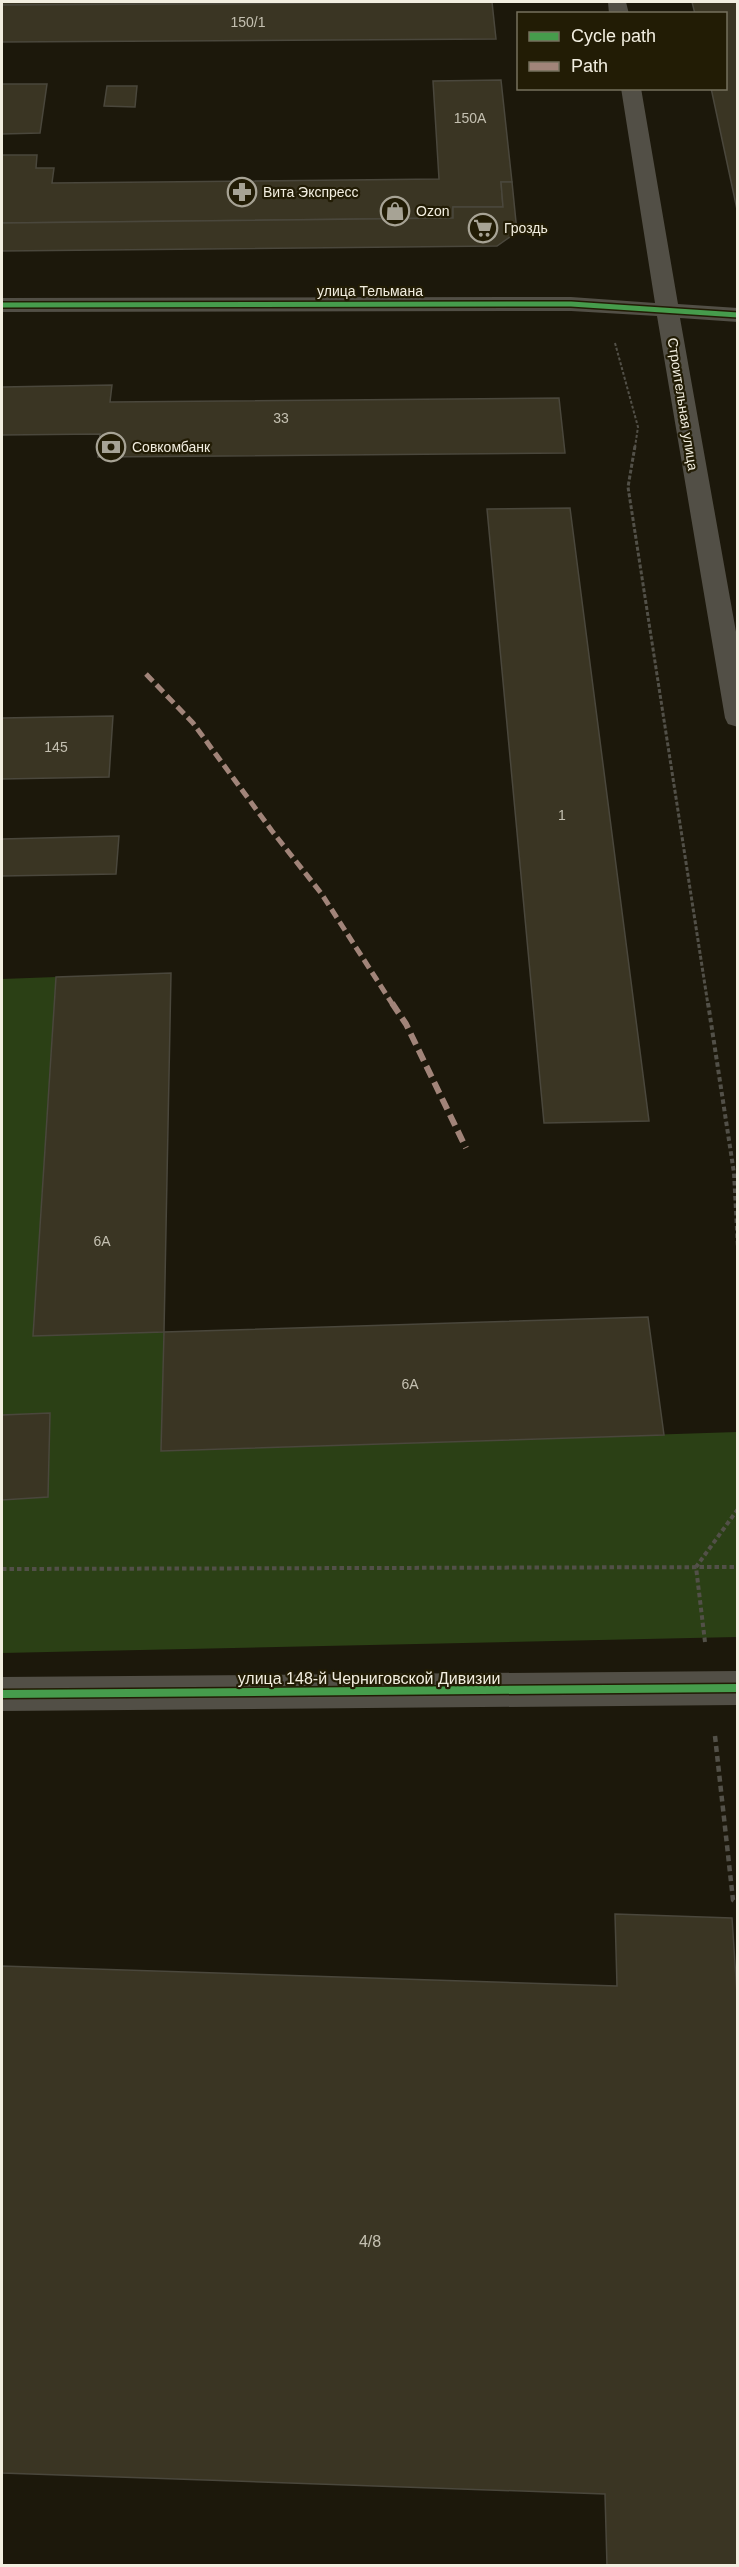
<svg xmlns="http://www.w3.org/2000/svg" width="739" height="2567" font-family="Arial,sans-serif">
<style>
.green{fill:#2b4015}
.building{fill:#3a3523;stroke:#4a473c;stroke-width:1.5}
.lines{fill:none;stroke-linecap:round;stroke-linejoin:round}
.path-far3{stroke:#525048;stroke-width:2;stroke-dasharray:3 2;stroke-linecap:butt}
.path-far2{stroke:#525048;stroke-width:3;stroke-dasharray:4 2;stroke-linecap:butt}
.path-far1{stroke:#525048;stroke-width:4;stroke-dasharray:4.5 3;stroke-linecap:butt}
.path{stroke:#525048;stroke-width:4.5;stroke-dasharray:6 4;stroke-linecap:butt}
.minor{fill:#524f46;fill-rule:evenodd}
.quiet-far1{stroke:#a18479;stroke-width:5;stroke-dasharray:10 5;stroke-linecap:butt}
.quiet{stroke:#a18479;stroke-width:6;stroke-dasharray:12 6;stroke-linecap:butt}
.cycleway-far1-casing{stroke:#221c05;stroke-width:8}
.cycleway-casing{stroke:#221c05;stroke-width:11}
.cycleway-far1{stroke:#469c4c;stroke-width:5}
.cycleway{stroke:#469c4c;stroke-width:8}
.labels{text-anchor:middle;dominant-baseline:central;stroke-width:4.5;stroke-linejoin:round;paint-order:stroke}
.number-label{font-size:14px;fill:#c4c0b1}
.far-poi-label{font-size:14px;fill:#f2eee0;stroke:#221c05;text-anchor:start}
.far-street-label{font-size:14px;fill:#f2eee0;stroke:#221c05}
.street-label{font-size:16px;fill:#f2eee0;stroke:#221c05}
.near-number-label{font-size:16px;fill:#c4c0b1}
</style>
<rect width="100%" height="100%" fill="#1c180b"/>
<path class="green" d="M56,977L33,1335L164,1332L161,1451L737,1432V1637L2,1653V979Z"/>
<g class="building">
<path d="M2,2H428L2,5Z"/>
<path d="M492,2L496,39L2,42V5Z"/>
<path d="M692,2H738V214L711,88H726V14H695Z"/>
<path d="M501,80L512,182H501L503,207H453V218L2,223V155H37L36,168H54L52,183L439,179L433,81Z"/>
<path d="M2,84H47L40,133L2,134Z"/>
<path d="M107,86H137L135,107L104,106Z"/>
<path d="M501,182H512L517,232L497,246L2,251V223L453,218V207H503Z"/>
<path d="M112,385L110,402L559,398L565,453L98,457L100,434L2,435V387Z"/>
<path d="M570,508L649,1121L544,1123L487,509Z"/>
<path d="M113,716L109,777L2,779V718Z"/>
<path d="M119,836L116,874L2,876V839Z"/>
<path d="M171,973L164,1332L33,1336L56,977Z"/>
<path d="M648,1317L664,1435L161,1451L164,1332Z"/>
<path d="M50,1413L48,1497L2,1500V1415Z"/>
<path d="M615,1914L732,1918L738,2009V2566H607L605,2494L2,2473V1966L617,1986Z"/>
</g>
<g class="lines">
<path class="path-far3" d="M615,343L638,427L635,447"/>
<path class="path-far2" d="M635,446L628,487L708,1005"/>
<g class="path-far1">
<path d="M708,1003L734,1173L738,1248"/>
<path d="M2,1569L738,1567"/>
<path d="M705,1642L696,1567L738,1509"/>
</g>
<path class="path" d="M715,1736L733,1900L738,1903"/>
<g class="minor">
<path d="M608,2H626L629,14H609Z"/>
<path d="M621,88H641L678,304L738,308V322L680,318L738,643V727L728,724L725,718L657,316L571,311L2,312V298L571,297L655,303Z"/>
<path d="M738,1671V1705L2,1711V1677Z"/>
</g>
<path class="quiet-far1" d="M146,674L193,723L272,831L321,893L393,1005"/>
<path class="quiet" d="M392,1003L406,1024L466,1148"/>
<g class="cycleway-far1-casing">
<path id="cycleway-far1" d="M2,305L571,304L738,315"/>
</g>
<g class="cycleway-casing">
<path id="cycleway" d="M2,1694L738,1688"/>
</g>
<use href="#cycleway-far1" class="cycleway-far1"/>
<use href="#cycleway" class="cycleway"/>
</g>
<defs>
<g id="pharmacy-ring" transform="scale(1.5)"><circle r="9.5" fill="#221c05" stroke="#a7a395" stroke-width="1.5"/><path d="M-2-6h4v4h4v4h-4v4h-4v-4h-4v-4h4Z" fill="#a7a395"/></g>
<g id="shop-ring" transform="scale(1.5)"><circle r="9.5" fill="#221c05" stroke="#a7a395" stroke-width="1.5"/><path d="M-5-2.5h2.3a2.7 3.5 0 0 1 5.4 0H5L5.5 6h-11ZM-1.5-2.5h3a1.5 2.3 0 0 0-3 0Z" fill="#a7a395"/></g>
<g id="supermarket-ring" transform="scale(1.5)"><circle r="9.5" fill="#221c05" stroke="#a7a395" stroke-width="1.5"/><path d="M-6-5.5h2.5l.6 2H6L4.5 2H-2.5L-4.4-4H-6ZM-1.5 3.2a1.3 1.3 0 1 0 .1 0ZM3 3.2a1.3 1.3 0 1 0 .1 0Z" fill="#a7a395"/></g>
<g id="bank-ring" transform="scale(1.5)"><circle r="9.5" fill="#221c05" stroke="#a7a395" stroke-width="1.5"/><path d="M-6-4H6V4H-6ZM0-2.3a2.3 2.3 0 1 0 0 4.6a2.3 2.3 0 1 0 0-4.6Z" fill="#a7a395"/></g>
</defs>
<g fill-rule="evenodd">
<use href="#pharmacy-ring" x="242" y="192"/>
<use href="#shop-ring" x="395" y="211"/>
<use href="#supermarket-ring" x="483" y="228"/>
<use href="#bank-ring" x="111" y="447"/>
</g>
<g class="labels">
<g class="number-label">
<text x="248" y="22">150/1</text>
<text x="470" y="118">150А</text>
<text x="281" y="418">33</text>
<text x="56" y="747">145</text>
<text x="562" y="815">1</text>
<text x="102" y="1241">6А</text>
<text x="410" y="1384">6А</text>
</g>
<g class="far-poi-label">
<text x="263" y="192">Вита Экспресс</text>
<text x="416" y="211">Ozon</text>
<text x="504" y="228">Гроздь</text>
<text x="132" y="447">Совкомбанк</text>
</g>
<g class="far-street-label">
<text x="370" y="291">улица Тельмана</text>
<text transform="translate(683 404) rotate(81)">Строительная улица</text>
</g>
<g class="street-label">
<text x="369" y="1678">улица 148-й Черниговской Дивизии</text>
</g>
<g class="near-number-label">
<text x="370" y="2241">4/8</text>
</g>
</g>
<rect width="739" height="2567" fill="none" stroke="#f2eee0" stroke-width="6"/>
<rect x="517" y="12" width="210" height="78" fill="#221c05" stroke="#75705d" stroke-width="1.5"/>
<rect x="529" y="32" width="30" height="9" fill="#469c4c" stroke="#75705d" stroke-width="1.5"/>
<text x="571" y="42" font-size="18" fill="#f2eee0">Cycle path</text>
<rect x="529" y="62" width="30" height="9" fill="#a18479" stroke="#75705d" stroke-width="1.5"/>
<text x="571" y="72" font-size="18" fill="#f2eee0">Path</text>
</svg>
